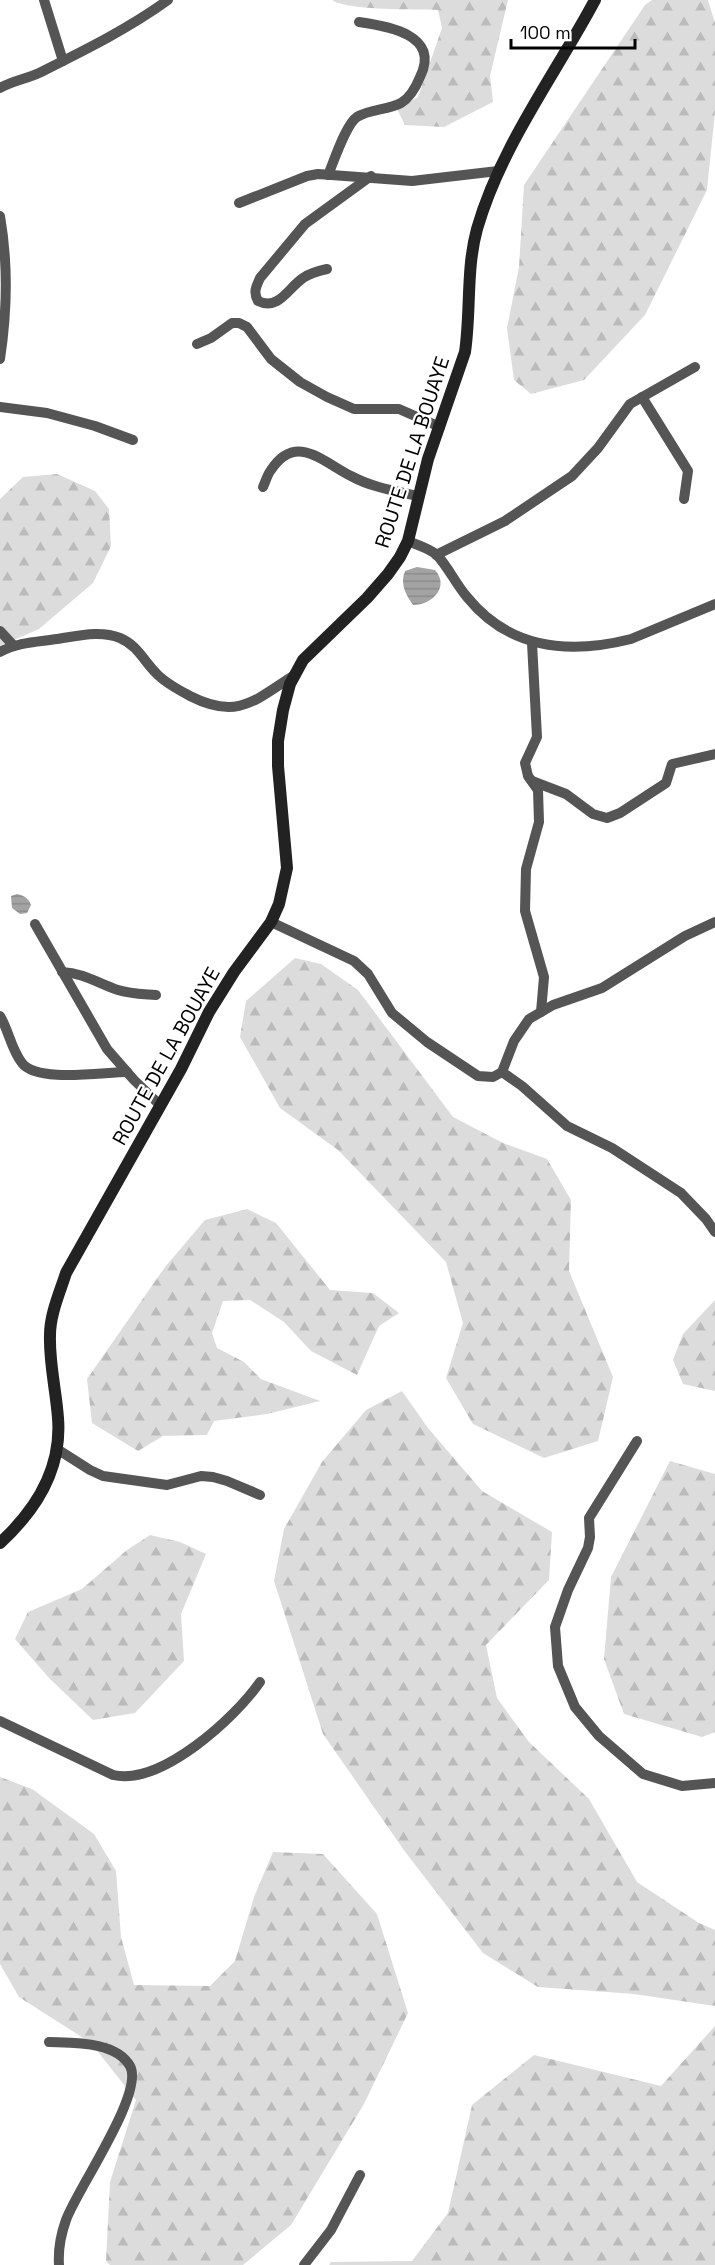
<svg xmlns="http://www.w3.org/2000/svg" width="715" height="2265" font-family="'Space Grotesk',sans-serif">
<style>
.forest{fill:url(#forest-firs)}
.water{fill:url(#water-rules)}
.lines{fill:none;stroke-linecap:round;stroke-linejoin:round}
.minor{stroke:#555;stroke-width:10}
.secondary{stroke:#222;stroke-width:12}
.labels{text-anchor:middle;dominant-baseline:central;stroke-width:4.5;stroke-linejoin:round;paint-order:stroke}
.street-label{font-size:20px;fill:#000;stroke:#fff}
</style>
<defs>
<pattern id="forest-firs" width="22" height="20" patternUnits="userSpaceOnUse" patternTransform="scale(1.5)"><rect width="22" height="20" fill="#dcdcdc"/><path d="M5 1l3.5 6h-7zM16 11l3.5 6h-7z" fill="#bbb"/></pattern>
<pattern id="water-rules" width="6" height="5" patternUnits="userSpaceOnUse" patternTransform="scale(1.5)"><rect width="6" height="5" fill="#a3a3a3"/><path d="M0 2.5h6" fill="none" stroke="#8b8b8b"/></pattern>
</defs>
<rect width="100%" height="100%" fill="#fff"/>
<g class="forest">
<path d="M332,0H508L490,76L493,102L444,127L405,125L397,109L418,97L442,28L438,10C417,9 348,11 332,0Z"/>
<path d="M652,0H708L715,23V112L707,190L645,315L584,380L531,394L514,380L507,328L519,267L524,185L645,5Z"/>
<path d="M57,474L95,491L109,509L111,546L93,583L39,629L0,646V499L23,477Z"/>
<path d="M295,958L321,964L358,990L453,1117L503,1143L547,1159L571,1200L569,1271L613,1377L598,1441L544,1458L473,1424L446,1378L463,1323L446,1262L338,1150L280,1108L240,1037L246,1001Z"/>
<path d="M247,1209L276,1223L330,1290L373,1293L399,1313L379,1326L357,1375L311,1351L284,1322L250,1300L223,1301L212,1333L217,1348L244,1362L261,1379L320,1401L267,1414L214,1421L207,1435L163,1436L138,1451L92,1423L87,1379L165,1267L205,1220Z"/>
<path d="M715,1300V1391L683,1384L673,1360L683,1334Z"/>
<path d="M402,1391L428,1428L482,1491L552,1532L549,1580L486,1645L497,1698L529,1742L589,1799L637,1882L699,1923L715,1930V2006L634,1994L538,1987L483,1953L406,1853L323,1734L274,1581L284,1529L322,1462L366,1410Z"/>
<path d="M670,1461L715,1474V1732L702,1737L624,1714L604,1659L611,1577Z"/>
<path d="M150,1535L180,1542L206,1554L181,1614L184,1661L135,1713L93,1720L49,1678L15,1639L28,1612L82,1589L127,1550Z"/>
<path d="M0,1777L32,1789L94,1834L116,1871L121,1937L134,1985L210,1986L235,1961L254,1897L273,1852L323,1854L377,1914L408,2013L364,2104L291,2225L243,2265H110L106,2261L110,2182L136,2100L91,2043L19,1997L0,1964Z"/>
<path d="M715,2026V2265H329L331,2262L412,2261L448,2213L472,2105L534,2055L661,2086Z"/>
</g>
<g class="water">
<path d="M417,567L435,570C450,587 432,605 413,605C405,594 400,583 405,571Z"/>
<path d="M17,894C25,896 28,898 31,905L27,913L20,914L12,908L11,896Z"/>
</g>
<g class="lines">
<g class="minor">
<path d="M44,0L63,61"/>
<path d="M0,88C12,81 26,79 39,73C83,51 128,29 168,0"/>
<path d="M328,175C334,161 346,124 357,117C369,109 388,110 401,103C411,97 416,87 420,77C441,35 388,26 359,22"/>
<path d="M239,203L307,176L318,174L412,181L498,171"/>
<path d="M0,216C8,262 7,313 0,359"/>
<path d="M327,269C318,271 310,273 303,278C288,288 279,311 258,301C253,292 256,287 260,278L305,224L371,176"/>
<path d="M197,344L211,338L232,323H239L247,327L271,359L300,382L327,397L354,409H399L440,427"/>
<path d="M642,397L688,471L684,499"/>
<path d="M0,407L47,413L95,426L133,440"/>
<path d="M263,487C266,481 267,475 271,470C296,432 323,462 351,476C371,487 395,491 417,496"/>
<path d="M408,541C417,545 429,548 437,555C448,567 456,584 467,597C509,649 568,655 631,639L715,604"/>
<path d="M436,555L505,521L572,476L598,448L630,404L695,367"/>
<path d="M0,631L13,645"/>
<path d="M532,643L537,737L525,763L528,776L538,790L539,822L526,869L525,911L544,977L541,1012"/>
<path d="M0,652C18,642 37,642 57,639C78,636 100,630 120,638C137,645 144,661 156,673C165,683 179,690 190,696C237,720 254,701 293,676"/>
<path d="M532,781L566,794L593,814L607,818L620,813L666,783L672,764L715,754"/>
<path d="M271,922L354,961L368,974L392,1013L427,1042L478,1076L493,1077L502,1072L514,1041L529,1019L553,1005L602,988L685,936L715,922"/>
<path d="M35,924L107,1049L134,1080L160,1105"/>
<path d="M62,972C83,973 98,983 118,990C130,994 144,994 156,995"/>
<path d="M0,1016C9,1031 11,1049 22,1063C37,1083 103,1072 127,1072"/>
<path d="M502,1072L522,1086L567,1126L612,1148L681,1193L706,1219L715,1232"/>
<path d="M637,1441L589,1518L590,1537L588,1548L568,1590L555,1627L558,1666L575,1707L599,1736L643,1774L682,1786L715,1783"/>
<path d="M57,1449L90,1470L103,1476L167,1485L201,1476L213,1477L227,1481L260,1495"/>
<path d="M0,1721L113,1775C161,1786 235,1718 260,1682"/>
<path d="M49,2042C73,2043 116,2041 130,2066C145,2093 76,2191 66,2220C61,2234 58,2250 59,2265"/>
<path d="M304,2265L331,2230L360,2175"/>
</g>
<path class="secondary" d="M0,1543C36,1510 62,1468 58,1418C56,1390 49,1363 50,1335C50,1314 60,1292 66,1273L181,1069L209,1012L234,972L271,922L279,904L287,868L278,766V741L283,710L290,684L303,660L367,598L388,574L400,557L408,541L428,459L465,352C471,311 466,269 477,229C501,146 555,75 595,0"/>
</g>
<g class="labels">
<g class="street-label">
<text transform="translate(412 452) rotate(-72)">ROUTE DE LA BOUAYE</text>
<text transform="translate(166 1056) rotate(-61)">ROUTE DE LA BOUAYE</text>
</g>
</g>
<path d="M511 39v9h124v-9" fill="none" stroke="#000000" stroke-width="3"/>
<text x="520" y="39" font-size="18" fill="#000000" stroke="#ffffff" stroke-width="4.5" paint-order="stroke">100 m</text>
</svg>
